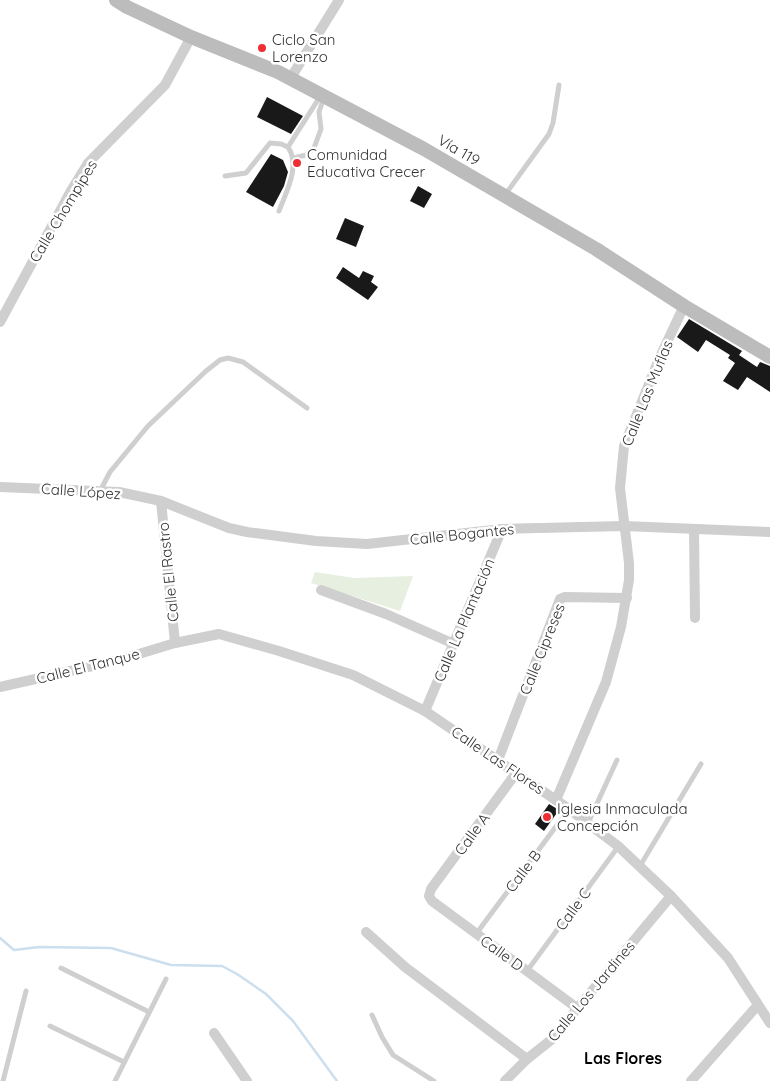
<svg xmlns="http://www.w3.org/2000/svg" width="770" height="1081" font-family="Quicksand,sans-serif">
<style>
.green{fill:#e7efe0}
.lines{fill:none;stroke-linecap:round;stroke-linejoin:round}
.stream{stroke:#ccdfef;stroke-width:2.5}
.building{fill:#191919}
.service{stroke:#cfcfcf;stroke-width:5}
.minor{stroke:#cfcfcf;stroke-width:10}
.secondary{stroke:#bcbcbc;stroke-width:14}
.poi-dot{fill:#ed2f34;stroke:#fff;stroke-width:2}
.labels{text-anchor:middle;dominant-baseline:central;stroke-width:5;stroke-linejoin:round;paint-order:stroke}
.poi-label{font-size:15px;fill:#323232;stroke:#fff;text-anchor:start}
.street-label{font-size:15px;fill:#323232;stroke:#fff}
.neighbourhood-label{font-size:16px;font-weight:bold;fill:#000;stroke:#fff}
</style>
<rect width="100%" height="100%" fill="#fff"/>
<path class="green" d="M315,572L354,578L413,576L400,611L311,583Z"/>
<g class="lines">
<path class="stream" d="M0,938L14,950L39,947L111,948L171,965L222,966L237,974L266,994L293,1021L337,1081"/>
</g>
<g class="building">
<path d="M267,97L303,116L291,134L257,117Z"/>
<path d="M271,154L283,160L288,172L284,186L273,207L246,192Z"/>
<path d="M418,186L432,194L424,208L410,201Z"/>
<path d="M345,218L364,226L356,247L336,239Z"/>
<path d="M343,267L359,278L363,271L374,276L371,282L378,287L368,300L336,278Z"/>
<path d="M689,319L742,351L739,355L757,367L760,362L770,366V392L747,377L738,390L723,381L735,363L728,358L730,355L706,340L698,352L677,337Z"/>
<path d="M549,804L559,810L544,831L535,824Z"/>
</g>
<g class="lines">
<g class="service">
<path d="M294,158L306,155L314,148L321,129L319,112L324,97"/>
<path d="M225,176L246,173L270,143L281,144L288,147"/>
<path d="M505,195L549,134L553,123L559,85"/>
<path d="M279,211C286,192 301,166 288,147L321,95"/>
<path d="M100,491L110,472L148,426L206,371L220,360L228,358L243,362L307,408"/>
<path d="M588,823L617,760"/>
<path d="M640,866L701,764"/>
<path d="M476,934L569,809"/>
<path d="M61,968L149,1012"/>
<path d="M527,971L618,847"/>
<path d="M372,1015L382,1037L393,1055L434,1081"/>
<path d="M50,1026L124,1062"/>
<path d="M3,1081L26,991"/>
<path d="M115,1081L166,979"/>
</g>
<g class="minor">
<path d="M290,79L339,0"/>
<path d="M0,322L72,189L88,163L165,85L191,37"/>
<path d="M0,487L119,492L161,501L229,528L247,532L316,541L367,544L502,529L624,526L770,532"/>
<path d="M161,501L175,643"/>
<path d="M694,529L695,618"/>
<path d="M321,590L386,614L454,644"/>
<path d="M0,687L119,660L175,643L219,634L279,651L353,675L425,711L569,809L618,846L671,896L728,958L770,1023"/>
<path d="M425,711L502,529"/>
<path d="M498,760L560,599L565,597L627,598"/>
<path d="M516,773L431,889L429,896L432,901L577,1008"/>
<path d="M556,800L606,682L621,627L629,580V563L620,488L624,446L659,359L684,306"/>
<path d="M366,932L405,967L527,1059"/>
<path d="M214,1033L247,1081"/>
<path d="M505,1081L527,1059L551,1040L671,896"/>
<path d="M691,1081L757,1006"/>
</g>
<path class="secondary" d="M116,0L127,7L191,37L278,72L424,149L596,249L684,306L770,357"/>
</g>
<g class="poi-dot">
<circle cx="262" cy="48" r="5"/>
<circle cx="297" cy="163" r="5"/>
<circle cx="547" cy="817" r="5"/>
</g>
<g class="labels">
<g class="poi-label">
<text x="272" y="39">Ciclo San<tspan x="272" dy="17">Lorenzo</tspan></text>
<text x="307" y="154">Comunidad<tspan x="307" dy="17">Educativa Crecer</tspan></text>
<text x="557" y="808">Iglesia Inmaculada<tspan x="557" dy="17">Concepción</tspan></text>
</g>
<g class="street-label">
<text transform="translate(459 150) rotate(30)">Vía 119</text>
<text transform="translate(63 211) rotate(-59)">Calle Chompipes</text>
<text transform="translate(647 393) rotate(-68)">Calle Las Muflas</text>
<text transform="translate(81 491) rotate(4)">Calle López</text>
<text transform="translate(462 534) rotate(-6)">Calle Bogantes</text>
<text transform="translate(168 572) rotate(-96)">Calle El Rastro</text>
<text transform="translate(464 620) rotate(-67)">Calle La Plantación</text>
<text transform="translate(542 649) rotate(-68)">Calle Cipreses</text>
<text transform="translate(88 666) rotate(-14)">Calle El Tanque</text>
<text transform="translate(498 760) rotate(34)">Calle Las Flores</text>
<text transform="translate(472 834) rotate(-54)">Calle A</text>
<text transform="translate(523 871) rotate(-53)">Calle B</text>
<text transform="translate(573 909) rotate(-54)">Calle C</text>
<text transform="translate(502 953) rotate(36)">Calle D</text>
<text transform="translate(591 991) rotate(-50)">Calle Los Jardines</text>
</g>
<g class="neighbourhood-label">
<text x="623" y="1058">Las Flores</text>
</g>
</g>
</svg>
